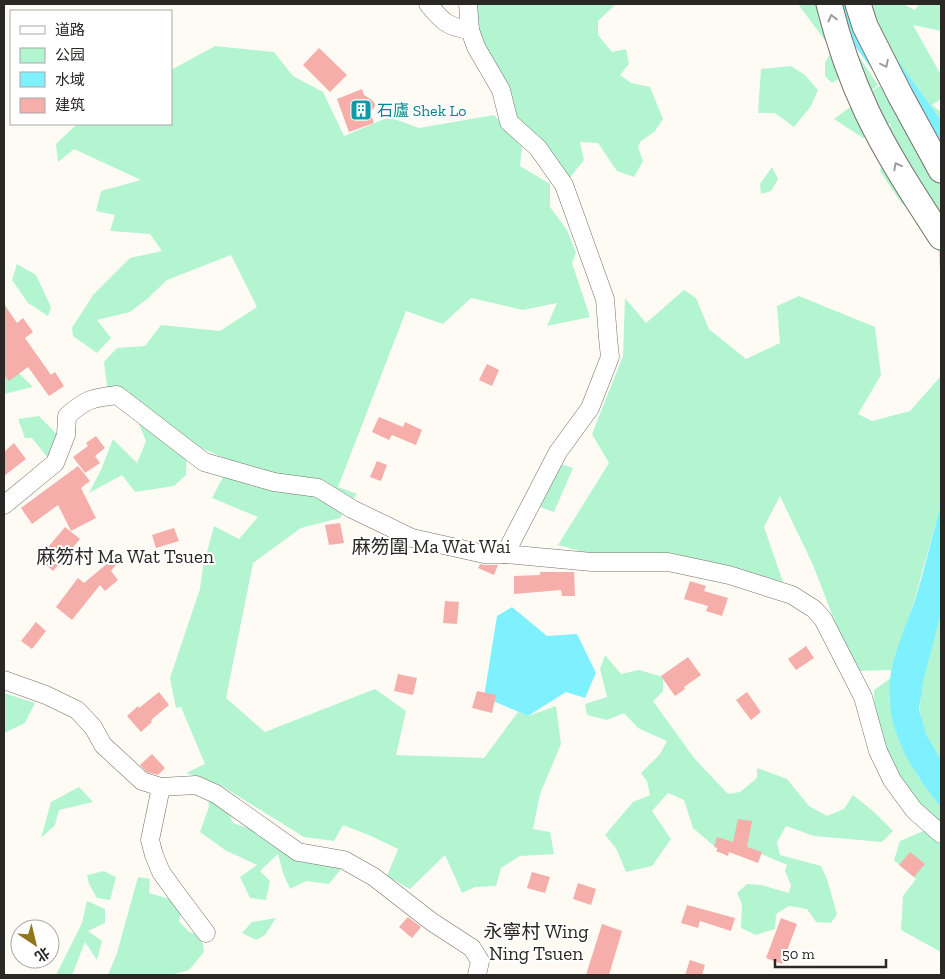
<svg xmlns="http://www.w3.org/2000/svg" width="945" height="979" font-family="'Zilla Slab','Noto Sans SC',serif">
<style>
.green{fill:#b3f4d1}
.water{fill:#7ef0fe}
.building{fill:#f5aea9}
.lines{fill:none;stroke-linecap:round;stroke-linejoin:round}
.minor-casing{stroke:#757067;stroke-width:19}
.highway-casing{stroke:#757067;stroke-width:27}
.minor{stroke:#fff;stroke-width:18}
.highway{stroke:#fff;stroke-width:25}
.oneway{stroke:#9f9e9d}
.labels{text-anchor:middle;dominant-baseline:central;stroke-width:4;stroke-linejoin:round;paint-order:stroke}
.culture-label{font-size:16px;fill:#0d838f;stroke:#fff;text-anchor:start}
.quarter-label{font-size:19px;fill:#2a2825;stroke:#fff}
</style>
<rect width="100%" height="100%" fill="#fefbf5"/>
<g class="green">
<path d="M471,4H616L598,21V35L612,52L626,49L629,64L620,75L631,83L650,87L663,119L655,131L640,142L638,147L643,161L634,177L617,171L598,143L580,142L584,160L564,185L509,122L479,52Z"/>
<path d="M798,4H824L878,85L868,93L880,86L941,176V288L937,226L902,204L880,171L891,123L863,138L834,119L864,97L843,76L832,83L825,76V63L832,50Z"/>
<path d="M857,4H903L915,10L919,4H941V31L913,25L941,75V99L932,105L941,112V120Z"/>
<path d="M215,46L274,52L293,76L323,92L344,136L389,117L419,128L494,115L522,147L520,166L550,184V207L567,230L576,253L572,263L590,317L547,326L557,303L523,310L471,298L443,324L406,311L338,487L357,494L340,518L301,528L253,563L226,698L265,732L375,689L406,711L396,755L484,758L518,712L528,716L556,706L561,744L540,794L533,829L550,832L554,854L520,856L501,868L496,886L475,887L462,893L445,855L410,889L387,876L398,849L371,836L343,825L334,841L304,837L222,786L186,773L205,764L181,707L176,708L170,678L200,589L203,567L214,526L239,539L258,517L212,498L222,479L227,459L187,442L186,475L174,486L135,492L122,475L89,493L101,470L113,439L137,463L146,441L137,419L109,401L104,362L117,348L145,346L161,325L220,331L257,307L231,255L167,280L147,299L130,312L97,320L111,338L97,353L73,336L72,328L93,295L130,258L162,251L150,234L110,231L115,215L96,211L101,191L141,180L74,149L58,162L56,144L77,124H171V70Z"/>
<path d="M791,66L805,75L818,90L811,106L794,127L775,113H758L761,69Z"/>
<path d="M772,167L778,179L771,191L761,194L760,184Z"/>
<path d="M17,264L36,275L51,307L48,316L28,303L12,280Z"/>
<path d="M684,290L696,298L709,329L746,359L780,343L777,306L799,296L875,327L881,375L858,414L872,421L910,411L941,376V504L915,598L892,670L854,671L813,565L780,496L764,527L783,582L676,554L601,557L558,545L609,463L592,434L623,356L625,298L646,323Z"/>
<path d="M4,359L33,387L4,394Z"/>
<path d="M39,416L57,434L48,458L32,438H25L18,419Z"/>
<path d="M555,462L573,468L554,512L535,505Z"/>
<path d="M941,614V760C934,748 926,736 922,723C914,692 933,645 941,614Z"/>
<path d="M605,655L621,674L639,670L663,677V691L653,701L694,758L728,794L740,792L757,778V768L787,779L809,806L827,816L844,809L853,795L874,812L893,831L882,842L814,836L786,826L777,842L780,855L821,866L827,879L837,914L831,923L816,922L807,909L789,906L776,914L775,929L756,935L741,928L742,904L737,893L747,884L761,885L789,893L791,885L785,871L787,865L759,853L720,851L693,828L684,800L668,793L652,811L671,839L652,866L626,872L616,848L605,835L633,802L650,795L647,781L641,773L660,754L667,741L638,728L624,713L607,720L587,715L585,704L607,697L600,669Z"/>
<path d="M891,678L889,700L899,741L918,777L941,807V827L915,805L875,734L874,690Z"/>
<path d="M4,693L35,703L25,723L4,733Z"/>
<path d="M79,787L93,802L59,810L55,825L41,838L51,802Z"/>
<path d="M208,797L227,810L233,823L335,859L341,869L329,884L306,881L290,889L283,873L278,854L260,871L270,881L266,900L250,898L240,877L257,865L225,850L200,832L209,807Z"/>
<path d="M935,826L941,831V952L901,930L903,896L916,879L894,860L900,841Z"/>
<path d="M104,871L116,877L110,900L97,898L89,884L87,875Z"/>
<path d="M138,877L150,879L149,893L177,901L181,912L179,921L189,932L199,935L203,944L204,952L189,970L171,975H108L117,953Z"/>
<path d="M87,901L105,909V923L88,931L102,941L97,960L85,942L72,975H56L82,923Z"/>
<path d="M276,918L265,935L256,940L242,933L252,922Z"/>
</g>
<g class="water">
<path d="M824,4H857L941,120V163Z"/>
<path d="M941,504V614L924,677L919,709L926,734L941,760V807C909,769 882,723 891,672C896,648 907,623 915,600C925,568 932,536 941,504Z"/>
<path d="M512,607L547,636L577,634L596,673L585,698L566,692L528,716L484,697L497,616Z"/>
</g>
<g class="building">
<path d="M319,48L347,75L330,92L303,65Z"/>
<path d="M362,89L364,95L372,100L375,104L374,108L370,112L374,123L349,132L337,99Z"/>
<path d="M4,304L17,323L23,318L33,332L25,338L51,375L55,372L64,386L49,396L28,367L9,381L4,374Z"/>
<path d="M487,364L499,370L492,386L479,380Z"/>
<path d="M379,417L403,427L405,422L422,430L416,445L392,435L389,440L372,432Z"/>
<path d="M96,436L105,448L95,456L100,463L85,473L73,457L88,446L86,443Z"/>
<path d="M14,443L26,459L4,476V452Z"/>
<path d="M377,461L387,465L381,481L370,477Z"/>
<path d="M78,466L90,481L81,488L96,518L71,531L58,505L32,524L21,508Z"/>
<path d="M340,523L344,543L329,545L325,525Z"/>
<path d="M65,527L80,539L53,571L39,558Z"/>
<path d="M174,528L179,541L156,548L152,535Z"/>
<path d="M115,557L119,561L111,571L118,580L105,591L100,585L72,620L56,607L78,578L84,583Z"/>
<path d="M480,564L484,565H498L494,575L478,568Z"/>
<path d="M540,572H574L575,596H562L561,590L514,594V576L540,575Z"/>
<path d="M690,581L706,586L704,591L728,598L722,616L706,611L708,606L684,599Z"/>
<path d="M445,601L459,602L457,624L443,623Z"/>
<path d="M36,622L46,631L32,649L21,641Z"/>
<path d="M806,646L814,658L796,670L788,659Z"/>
<path d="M688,657L701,675L684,687L685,689L675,696L661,676Z"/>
<path d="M398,674L417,678L413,695L394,691Z"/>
<path d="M477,691L496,695L492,713L472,708Z"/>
<path d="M159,692L169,705L151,720L152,722L141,732L127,716L138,706L139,708Z"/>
<path d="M747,692L761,712L751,720L736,700Z"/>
<path d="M152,754L165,768L158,775L147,772L140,765Z"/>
<path d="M738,819L752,821L747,847L762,852L758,863L729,852L728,856L716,851L718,848L714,847L717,837L733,842Z"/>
<path d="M910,852L925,864L914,877L899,865Z"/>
<path d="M532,872L550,877L545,893L527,888Z"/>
<path d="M578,883L596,889L591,905L573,899Z"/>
<path d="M687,905L735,918L731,931L700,921L698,928L681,923Z"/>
<path d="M408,917L421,927L412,938L399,927Z"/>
<path d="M781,918L797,924L782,964L766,958Z"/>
<path d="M602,924L622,931L609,975H586Z"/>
<path d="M690,960L705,965L702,975H685Z"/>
</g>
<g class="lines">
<g class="minor-casing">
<g id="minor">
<path d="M428,4C442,21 447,27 470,30"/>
<path d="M468,4L470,30L476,47L501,90L509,122L538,148L564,185L605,299L608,338L610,357L590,408L558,452L505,554"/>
<path d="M4,505L55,463L66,435L67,416C86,399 92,398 117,395L204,462L274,482L318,488L352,509L412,538L484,554H505L592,562H668L729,575L792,595L814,609L823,619L863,697L878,751L892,780L914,810L941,834"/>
<path d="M4,680L46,695L77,710L93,727L103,745L142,781L161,787L196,785L216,794L298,852L344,860L374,877L432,922L472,948L480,961L477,975"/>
<path d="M161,787L150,840L154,855L161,872L176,893L206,933"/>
</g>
</g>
<g class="highway-casing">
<g id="highway">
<path d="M829,4C838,40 851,78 867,112C888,156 915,197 941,237"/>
<path d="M858,4L865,26L900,95L941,170"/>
</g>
</g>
<use href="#minor" class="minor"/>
<use href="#highway" class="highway"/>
</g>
<defs><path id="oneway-chevron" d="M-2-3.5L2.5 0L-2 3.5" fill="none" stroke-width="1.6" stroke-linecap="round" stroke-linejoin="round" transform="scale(1.25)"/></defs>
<g class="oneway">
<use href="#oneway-chevron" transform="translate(832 18) rotate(-104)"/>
<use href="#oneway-chevron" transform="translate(885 64) rotate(64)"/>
<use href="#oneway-chevron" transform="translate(897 166) rotate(-119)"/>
</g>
<defs>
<g id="building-square" transform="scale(1.125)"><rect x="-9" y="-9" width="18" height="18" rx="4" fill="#0f9aa8" stroke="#fff"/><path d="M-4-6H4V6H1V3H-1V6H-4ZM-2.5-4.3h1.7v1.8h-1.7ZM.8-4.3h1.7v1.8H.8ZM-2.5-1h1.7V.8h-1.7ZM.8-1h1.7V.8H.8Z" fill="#fff"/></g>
</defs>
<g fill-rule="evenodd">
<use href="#building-square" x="361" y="110"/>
</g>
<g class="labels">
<g class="culture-label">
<text x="377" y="110">石廬 Shek Lo</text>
</g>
<g class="quarter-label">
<text x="431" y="546">麻笏圍 Ma Wat Wai</text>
<text x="125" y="556">麻笏村 Ma Wat Tsuen</text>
<text x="536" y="931">永寧村 Wing<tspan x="536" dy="22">Ning Tsuen</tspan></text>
</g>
</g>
<rect width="945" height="979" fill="none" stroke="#2a2825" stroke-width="10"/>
<rect x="10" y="10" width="162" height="115" fill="#ffffff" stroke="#aaa9a8"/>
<rect x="20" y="26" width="25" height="8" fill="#ffffff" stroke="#aaa9a8"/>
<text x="55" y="35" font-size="15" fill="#2a2825">道路</text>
<rect x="20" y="48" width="25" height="15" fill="#b3f4d1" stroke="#aaa9a8"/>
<text x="55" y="60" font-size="15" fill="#2a2825">公园</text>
<rect x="20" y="72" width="25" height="15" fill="#7ef0fe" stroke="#aaa9a8"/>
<text x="55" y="85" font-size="15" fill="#2a2825">水域</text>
<rect x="20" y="98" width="25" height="15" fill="#f5aea9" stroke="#aaa9a8"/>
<text x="55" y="110" font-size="15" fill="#2a2825">建筑</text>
<g transform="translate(35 944) rotate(145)"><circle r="24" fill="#ffffff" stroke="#aaa9a8"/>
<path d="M0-4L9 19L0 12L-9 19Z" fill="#91761c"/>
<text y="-8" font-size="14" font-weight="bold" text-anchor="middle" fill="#2a2825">北</text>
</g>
<path d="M775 959v8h111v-8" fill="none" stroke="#2a2825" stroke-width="2.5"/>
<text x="782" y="959" font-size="15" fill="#2a2825" stroke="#ffffff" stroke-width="4" paint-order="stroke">50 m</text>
</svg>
